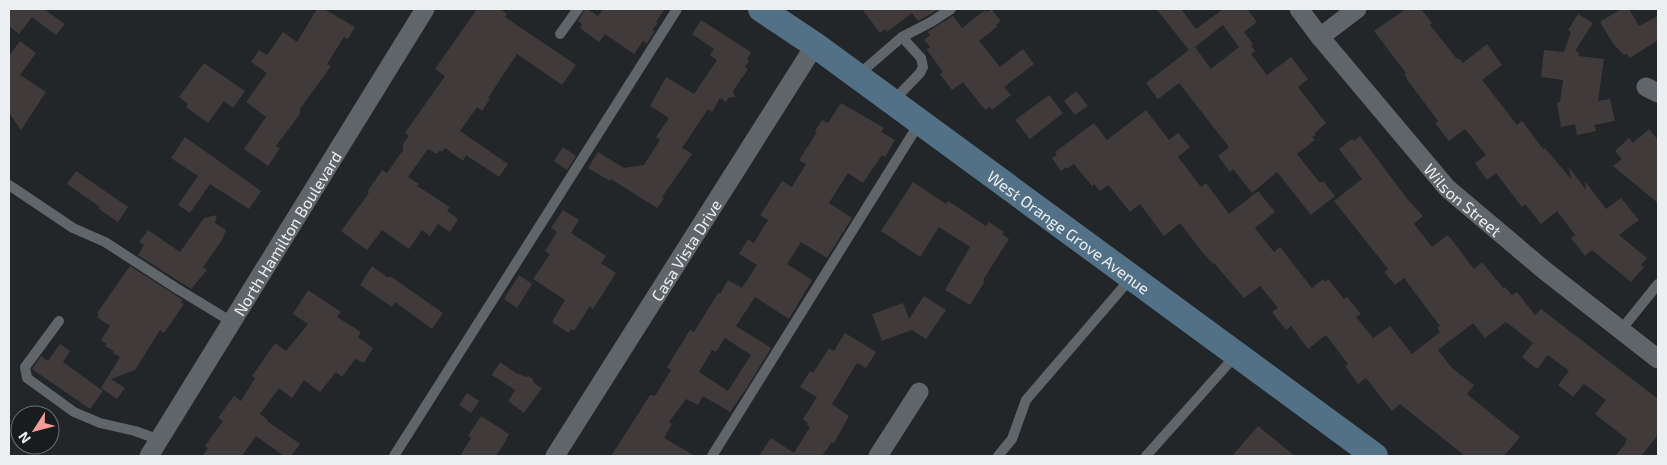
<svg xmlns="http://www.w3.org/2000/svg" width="1667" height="465" font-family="'Exo 2',sans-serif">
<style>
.building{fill:#403a3a;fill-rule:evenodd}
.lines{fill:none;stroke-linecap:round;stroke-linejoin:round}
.lane{stroke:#606569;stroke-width:10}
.street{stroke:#606569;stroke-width:19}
.secondary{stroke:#537186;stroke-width:26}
.labels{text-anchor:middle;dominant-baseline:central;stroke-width:4.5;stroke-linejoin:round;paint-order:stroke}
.street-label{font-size:16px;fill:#eceff1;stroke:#181c1f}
</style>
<rect width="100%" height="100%" fill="#222629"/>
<g class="building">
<path d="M9,9H44L65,24L56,35L32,17L19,34L9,26Z"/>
<path d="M317,9H324L355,27L348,39L344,37L327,64L331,66L300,109V114L276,146L280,148L268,166L244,149L266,117L246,102L267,73L251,62L259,50L267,55L283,32L297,42Z"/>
<path d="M477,9H500L507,14L505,17L576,65L562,85L517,54L488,98L490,99L482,111L477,107L460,131L508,164L499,177L466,155L463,161L445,148L442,152L440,150L437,154L428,149L408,177L419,184L417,186L450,207L447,211L458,219L450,232L438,224L430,236L422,230L409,249L382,230L367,250L341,231L369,193L367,192L382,170L387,173L403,150V144L409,136L405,133L445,76L435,69Z"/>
<path d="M585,9H587L598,16L603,9H665L656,22L658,23L652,30L655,31L647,43L643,41L634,54L605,34L599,42L580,28L582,24L578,21Z"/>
<path d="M862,9H939L918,21L912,13L887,32L885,29L880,33Z"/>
<path d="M991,9L1001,21L996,25L998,26L979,41L1000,67L1023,49L1034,64L1004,87L1011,95L992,110L990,107L985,110L963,82L952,90L940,74L943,72L927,50L930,47L924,40L930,35L927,32L953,16L962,28L985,10L987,12Z"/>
<path d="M1156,9H1181L1196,29L1223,9H1247L1257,22L1244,32L1253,44L1251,46L1255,51L1251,54L1267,75L1291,57L1308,79L1298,87L1326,123L1315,133L1316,135L1312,137L1315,140L1297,154L1319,182H1324L1335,196L1311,215L1277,172L1252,193L1233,169L1230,172L1218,156L1229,147L1179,83L1158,99L1146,83L1189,50ZM1223,25L1239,47L1211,69L1195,47Z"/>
<path d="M1406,9H1421L1432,23L1430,25L1457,59L1459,58L1463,63L1487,44L1502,65L1482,80L1517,125L1522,121L1543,149L1545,148L1571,179L1569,167L1586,190L1585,181L1606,209L1621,198L1639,220L1619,235L1647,258L1641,265L1644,267L1631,282L1592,250L1585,256L1571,238L1575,235L1557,211L1541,224L1525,204L1522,207L1496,173L1487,180L1475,163L1486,155L1465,129L1449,141L1435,123L1438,121L1406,78H1407L1404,74L1406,73L1374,31Z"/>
<path d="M1621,9H1629L1639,26L1658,16V40L1630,58L1627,54L1624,55L1614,45L1600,22Z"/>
<path d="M1578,14L1593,23L1575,51L1579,52L1578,56L1604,59L1598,101L1610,99L1615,121L1594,125L1596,131L1577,135L1575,124L1561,127L1557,103L1560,102L1563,80L1541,77L1544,50L1564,52L1571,32L1568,30Z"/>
<path d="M701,20L751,52L747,60L749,61L745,67L748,69L733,91L735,97L728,98L726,102L720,98L712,112L708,109L682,148L692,154L662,197L664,198L657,208L611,179L610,181L588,168L598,152L624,168L644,165L660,140L656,137L669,118L650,106L666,77L694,94L717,60L710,55L714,49L692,34Z"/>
<path d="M20,41L36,53L20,75L46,92L21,130L9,113V56Z"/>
<path d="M204,63L245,91L233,108L224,101L208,123L186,107L188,104L179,97Z"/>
<path d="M1076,91L1088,106L1075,115L1064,101Z"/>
<path d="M1049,95L1063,113L1030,139L1015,120Z"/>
<path d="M841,103L884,128L881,132L895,140L885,157L882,155L863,183L848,173L829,203L852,218L827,258L801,242L787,264L812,280L789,319L755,297L736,326L771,348L746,389L730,412L703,396L698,405L686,399L669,422L672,424L664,438L695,456H611L650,395L655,396L671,370L667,367L690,330L694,332L718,293L720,294L728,280L742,288L757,265L739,254L748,239L754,243L768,220L760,215L782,181L792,187L806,164L799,160L817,132L815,131L822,120L828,123ZM725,338L751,355L728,391L699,372L712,350L716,352Z"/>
<path d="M1146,110L1169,140L1178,133L1190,147L1178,157L1201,187L1206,183L1229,214L1258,191L1275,212L1255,228L1274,252L1280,247L1312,288L1323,279L1325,282L1328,279L1344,299L1347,297L1361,314L1356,317L1373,338L1390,326L1412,354L1440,332L1437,328L1440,326L1404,278L1395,285L1384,272L1388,269L1334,201L1362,179L1339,149L1352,139L1354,141L1360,136L1408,200L1423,216L1414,224L1432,247L1448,235L1474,269L1482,262L1503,288L1505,287L1512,295L1517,292L1535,315L1541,309L1658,399V435L1641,456H1615L1626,443L1625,442L1627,439L1595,414L1606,400L1584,384L1573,397L1558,385L1569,371L1548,355L1537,369L1522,357L1533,343L1506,322L1485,338L1473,323L1438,350L1452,368L1474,385L1467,394L1520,437L1504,456H1465L1400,404L1392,411L1366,378L1358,384L1345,366L1348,364L1326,335L1308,349L1291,326L1286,330L1272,312L1278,308L1260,286L1244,298L1214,263L1213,264L1202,252L1180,223L1164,236L1140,204L1130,212L1108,185L1100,191L1094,184L1092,186L1074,164L1067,169L1066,167L1061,171L1052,158L1057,155L1055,152L1094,123L1107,140Z"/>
<path d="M1649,129L1658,140V203L1613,166L1622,159L1615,151L1629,138L1633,143Z"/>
<path d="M185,137L261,191L249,209L210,184L190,213L178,205L198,176L171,158Z"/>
<path d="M563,147L576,156L567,170L554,161Z"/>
<path d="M76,171L128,207L118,222L99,209L100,207L67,184Z"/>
<path d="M913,182L946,204L948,201L986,226L989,222L1004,232L1002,234L1009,239L983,280L985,281L970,305L945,290L970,247L939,227L920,257L881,231Z"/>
<path d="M563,210L579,220L571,233L606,256L601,263L616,273L593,309L590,306L574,331L571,329L569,333L552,322L565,300L533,279L550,254L545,251L557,232L551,228Z"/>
<path d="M217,215L215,223L226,230L222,240L203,267L207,270L191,289L138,255L144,245L139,242L148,230L180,252L204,218Z"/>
<path d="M130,266L183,300L181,302L184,304L164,333L160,330L135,370L111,379L125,388L117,399L101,388L120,357L113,353L114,351L105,346L107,344L101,340L110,326L97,317L99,314L97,313Z"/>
<path d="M372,266L388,278L390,276L443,313L432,329L395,302L392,307L360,285Z"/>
<path d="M519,275L532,284L517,308L504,299Z"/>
<path d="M308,290L341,312L337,317L361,332L358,337L373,348L364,363L355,359L342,377L336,372L320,392L304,380L292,398L279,388L260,414L268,420L267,421L300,444L291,456H284L256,436L242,456H202L208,448L205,446L223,421L218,418L234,396L241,401L255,378L252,376L275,343L286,351L308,324L293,314Z"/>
<path d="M924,296L946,310L926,339L912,330L882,341L872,314L903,303L909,319Z"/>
<path d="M845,333L876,352L866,368L857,363L832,404L849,416L834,443L832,442L822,456H759L771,438L794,453L810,427L807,425L808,423L803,419L817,397L800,387L810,371L813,373L829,348L834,351Z"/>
<path d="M60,344L70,351L63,362L103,391L90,409L32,369L41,356L48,361Z"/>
<path d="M500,362L516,373L526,377L528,376L533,379L534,383L542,388L524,413L508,401L515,390L492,375Z"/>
<path d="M467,393L479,401L471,413L459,405Z"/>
<path d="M481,416L509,434L505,442L496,456H460L471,438L468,436Z"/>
<path d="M1258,426L1295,456H1232Z"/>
</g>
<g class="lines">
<g class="lane">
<path d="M560,34L578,9"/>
<path d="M858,75L902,37L931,22L951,9"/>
<path d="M893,101L920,73L923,67L921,58L902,37"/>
<path d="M9,185L73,228L105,242L176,288L232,322"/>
<path d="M59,321L25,367L27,378L74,412L100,423L135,431L160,440"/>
<path d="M1621,330L1658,284"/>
<path d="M394,456L677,9"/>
<path d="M712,456L920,122"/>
<path d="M998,456L1012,439L1026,400L1131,278"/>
<path d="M1146,456L1236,355"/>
</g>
<g class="street">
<path id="s1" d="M1299,9L1320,37L1447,188L1544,270L1658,359"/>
<path d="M1320,37L1357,9"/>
<path d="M1646,87L1658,93"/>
<path id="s2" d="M149,456L425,9"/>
<path id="s3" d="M555,456L815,45"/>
<path d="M878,456L919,392"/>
</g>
<path class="secondary" id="s4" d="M761,9L815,45L1375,456"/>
</g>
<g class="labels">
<g class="street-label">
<text stroke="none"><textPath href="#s1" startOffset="252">Wilson Street</textPath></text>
<text stroke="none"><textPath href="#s4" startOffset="380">West Orange Grove Avenue</textPath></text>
<text stroke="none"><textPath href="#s2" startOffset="262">North Hamilton Boulevard</textPath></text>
<text stroke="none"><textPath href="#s3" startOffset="244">Casa Vista Drive</textPath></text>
</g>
</g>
<rect width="1667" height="465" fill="none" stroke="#eceff1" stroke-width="20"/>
<g transform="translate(35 430) rotate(234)"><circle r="24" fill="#181c1f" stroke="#6d7073"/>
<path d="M0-4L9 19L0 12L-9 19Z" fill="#f59b99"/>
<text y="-8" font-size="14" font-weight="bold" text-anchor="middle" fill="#eceff1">N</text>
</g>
</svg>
